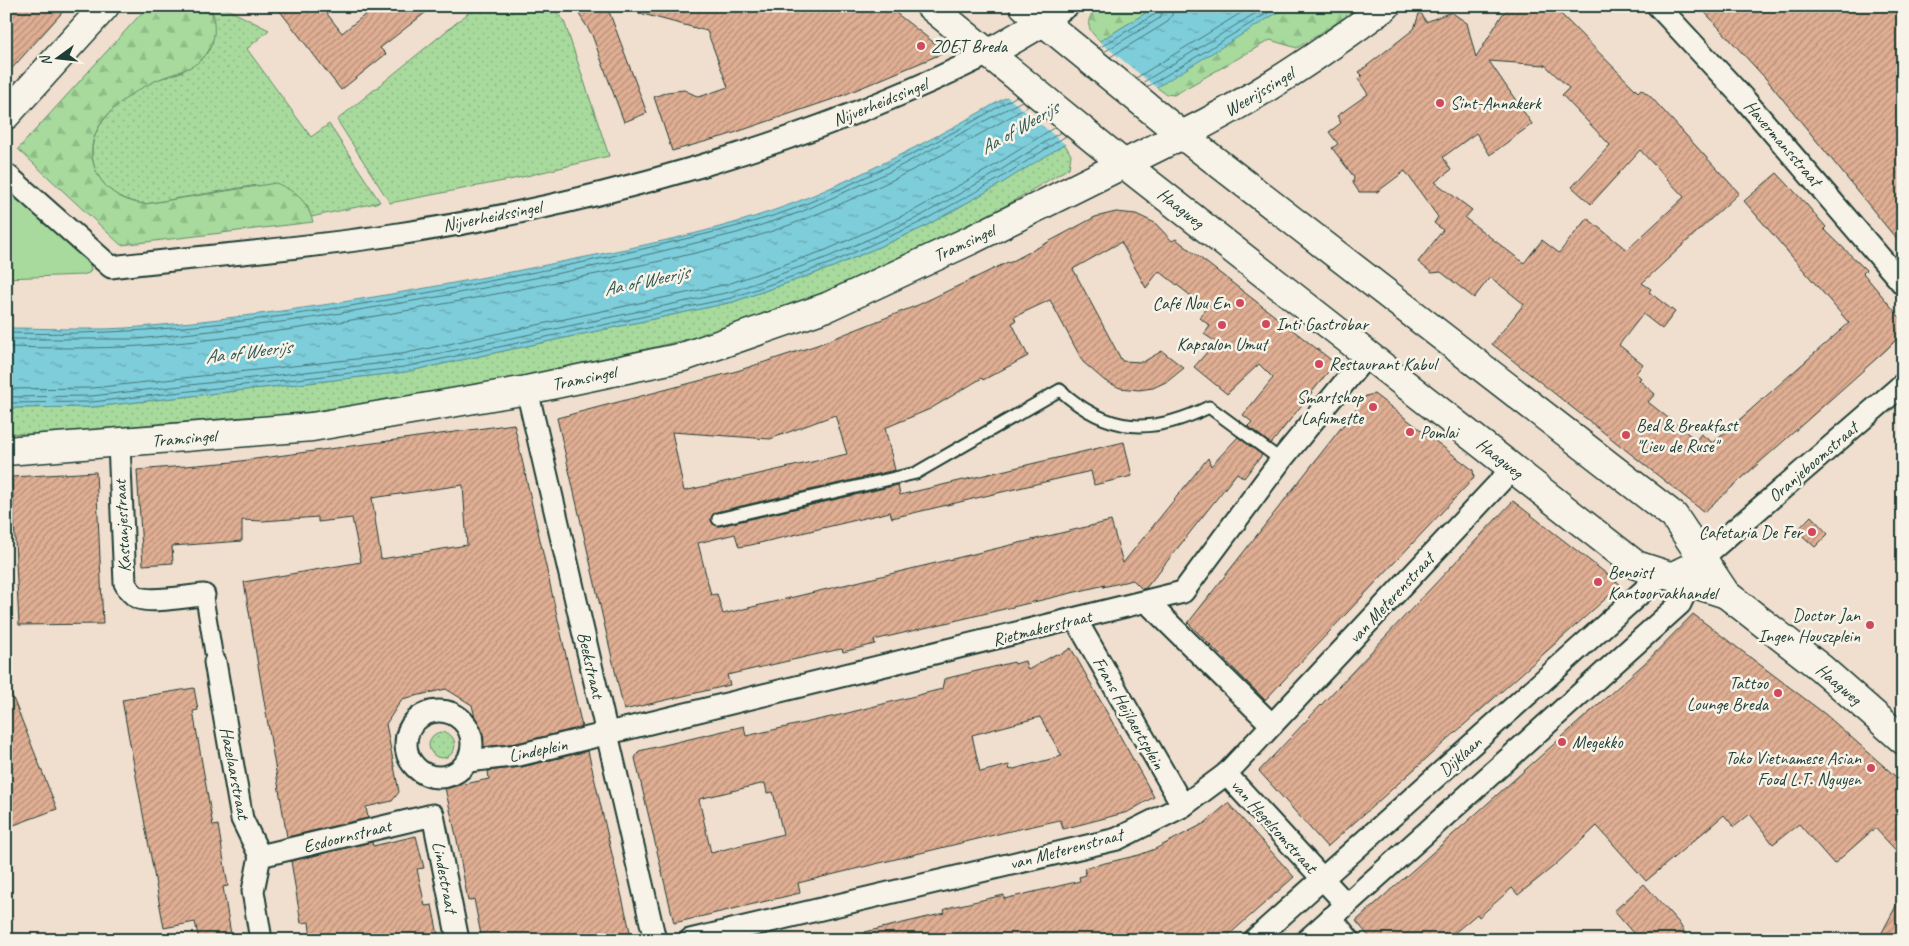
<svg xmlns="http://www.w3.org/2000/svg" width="1909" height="946" font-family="Caveat,sans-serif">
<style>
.grass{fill:url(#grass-dots);stroke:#638c68}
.forest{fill:url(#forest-firs);stroke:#638c68}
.park{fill:#a7da9c;stroke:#638c68}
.water{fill:url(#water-ripples);stroke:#589398}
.pier{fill:#f0dece}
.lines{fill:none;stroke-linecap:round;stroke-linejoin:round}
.shore{stroke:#457777;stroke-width:1}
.building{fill:url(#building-hatch);stroke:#1f3d34;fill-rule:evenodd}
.service-casing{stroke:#1f3d34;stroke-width:15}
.pedestrian-casing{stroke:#1f3d34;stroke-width:20}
.minor-casing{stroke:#1f3d34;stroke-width:25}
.tertiary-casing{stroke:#1f3d34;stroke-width:31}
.secondary-casing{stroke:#1f3d34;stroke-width:31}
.service{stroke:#f7f3e8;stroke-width:11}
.pedestrian{stroke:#f7f3e8;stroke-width:16}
.minor{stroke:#f7f3e8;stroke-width:21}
.tertiary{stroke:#f7f3e8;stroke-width:28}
.secondary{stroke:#f7f3e8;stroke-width:28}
.poi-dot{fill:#d1495b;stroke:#f7f3e8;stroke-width:2}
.labels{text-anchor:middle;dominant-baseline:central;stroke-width:5;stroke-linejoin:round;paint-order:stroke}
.poi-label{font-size:18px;fill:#1f3d34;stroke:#f7f3e8;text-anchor:start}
.street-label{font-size:18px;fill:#1f3d34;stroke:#f7f3e8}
.water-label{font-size:19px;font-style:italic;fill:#325a55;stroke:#f7f3e8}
</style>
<defs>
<pattern id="grass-dots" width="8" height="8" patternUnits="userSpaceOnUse" patternTransform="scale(1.25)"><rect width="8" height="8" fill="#a7da9c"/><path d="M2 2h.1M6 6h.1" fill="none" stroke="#8fbc87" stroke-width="1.8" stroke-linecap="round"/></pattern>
<pattern id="forest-firs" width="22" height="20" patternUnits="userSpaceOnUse" patternTransform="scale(1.25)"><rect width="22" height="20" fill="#a7da9c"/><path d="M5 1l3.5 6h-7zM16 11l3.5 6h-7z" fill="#8fbc87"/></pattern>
<pattern id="water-ripples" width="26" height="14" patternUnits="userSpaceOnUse" patternTransform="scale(1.25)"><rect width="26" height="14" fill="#7ecddb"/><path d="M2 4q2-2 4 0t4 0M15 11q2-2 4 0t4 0" fill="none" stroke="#67a8b2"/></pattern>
<pattern id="building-hatch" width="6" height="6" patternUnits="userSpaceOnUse" patternTransform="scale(1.25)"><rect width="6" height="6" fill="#e0ae93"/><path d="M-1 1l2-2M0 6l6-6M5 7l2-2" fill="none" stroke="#b58f79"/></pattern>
</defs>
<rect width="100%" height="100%" fill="#f0dece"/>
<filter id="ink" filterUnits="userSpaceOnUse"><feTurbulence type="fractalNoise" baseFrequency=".02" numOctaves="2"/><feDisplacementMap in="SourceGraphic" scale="10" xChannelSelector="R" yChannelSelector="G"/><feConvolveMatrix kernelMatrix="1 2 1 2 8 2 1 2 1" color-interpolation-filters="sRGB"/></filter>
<g filter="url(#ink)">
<g class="grass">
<path d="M209,6H221L269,30L247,49L311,137L329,124L380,202L311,217L307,205L257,185L145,204C125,202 106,192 97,173C78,132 118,100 151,82C161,77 178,76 187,68C194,61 209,29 215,18Z"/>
<path d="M477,6H551L564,21L609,156L514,179L390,203L337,120Z"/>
<path d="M1064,143L1071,155L1069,168L934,248L860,281L740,326L655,347L410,401L99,438L6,433V408L93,407L405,372L733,302L833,267L922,228L1002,183Z"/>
<circle cx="442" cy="745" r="13"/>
</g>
<g class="forest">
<path d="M148,6H209C217,23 217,44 202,59C189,72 167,74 151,83C118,100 77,132 97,173C106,192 125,202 145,204L276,183C296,192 307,200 313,222L121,245L18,149Z"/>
<path d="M1102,6H1157L1100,41C1085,28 1084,17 1102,6Z"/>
<path d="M1288,6H1363L1297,48L1270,40L1174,95L1166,94L1156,87Z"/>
</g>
<path class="park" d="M6,182L89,261L91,269L89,273L82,275L6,278Z"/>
<path class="water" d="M1157,6H1288L1002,183L922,228L833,267L733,302L405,372L93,407L6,408V328C51,328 96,331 140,327C280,315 419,291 556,263C635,247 724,231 799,201C925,150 1042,77 1157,6Z"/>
<path class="pier" d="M1098,40L1158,89L1066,145L1005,95Z"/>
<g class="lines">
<g class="shore">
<path d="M1099,48L1157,13L1159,6"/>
<path d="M1104,52L1160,18L1165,6"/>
<path d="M1110,57L1166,23L1172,15L1173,6"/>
<path d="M1136,78L1252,6"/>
<path d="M1142,83L1267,6"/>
<path d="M1147,87L1279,6"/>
<path d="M6,333C189,338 372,305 550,269C597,260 643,249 689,238C727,229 765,220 801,206C875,175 948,137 1017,96"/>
<path d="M6,339H138L220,330L311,318L443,296L621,261L737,233L801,212L889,172L1022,101"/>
<path d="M6,347C50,348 96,349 140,346C276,336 417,310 551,283C635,266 726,251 805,219C882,188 958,148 1029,106"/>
<path d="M6,389L92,388L402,354L728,284L826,250L913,211L992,167L1055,127"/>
<path d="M6,397L92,396L403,361L730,292L828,257L917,218L996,173L1061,132"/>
<path d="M6,403L92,402L404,367L731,298L831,263L919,223L999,179L1066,136"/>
</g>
</g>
<g class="building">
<path d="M6,6H68L6,75Z"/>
<path d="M276,6H321L342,33L376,6H434L380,48L386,54L341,90Z"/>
<path d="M574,6H607L647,113L624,122L592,35Z"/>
<path d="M640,6H887L946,52L839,97L725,136L672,151L654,97L667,92L684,90L699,97L728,87L707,31L639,13Z"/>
<path d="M1511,6H1553L1638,92L1641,89L1650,96L1739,193L1642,283L1651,289L1649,292L1675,312L1662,329L1643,314L1619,345L1643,364L1636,373L1641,378L1639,380L1655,394L1648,402L1696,440L1701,434L1713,443L1849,323L1744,201L1777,173L1807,205L1826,227L1824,229L1866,270L1863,273L1903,321V333L1886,350L1704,512L1492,344L1524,304L1490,277L1474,298L1441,272L1432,273L1418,262L1443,230L1434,223L1438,217L1405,171L1377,192H1359L1353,183L1354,177L1332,148L1338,144L1329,132L1341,123L1337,116L1368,94L1358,79L1362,75L1359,72L1414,29L1420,11L1426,22L1451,12L1467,23L1476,58L1502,15ZM1489,61L1545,65L1569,88L1562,95L1610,145L1572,187L1591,204L1640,150L1684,197L1627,250L1587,218L1559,253L1542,240L1524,263L1465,218L1472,210L1435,182L1451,170L1443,157L1476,133L1490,155L1532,124Z"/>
<path d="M1699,6H1903V247L1767,80Z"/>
<path d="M1116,212L1136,214L1155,223L1172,241L1176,239L1335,363L1271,444L1248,426L1252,422L1243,415L1273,378L1259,364L1227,394L1194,367L1216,342L1204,334L1210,326L1200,318L1206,309L1204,306L1159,271L1146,288L1121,242L1073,269L1122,361L1143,362L1162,351L1184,368L1168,381L1153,388L1139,390L1120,388L1105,381L1083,362L1050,300L1014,317L1016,321L1012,323L1028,356L983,380L982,378L930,409L885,428L895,470L716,512L713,514L711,520L713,524L720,526L898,485L900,495L1124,442L1132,476L1094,485L1091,471L892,518L890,512L751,545L739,547L735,534L698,543L711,595L717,594L723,614L1111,521L1123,563L1208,458L1211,466L1238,437L1262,455L1244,478L1237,473L1146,588L1142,589L1133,580L1103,587L1105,585L874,640L875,644L843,652L842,649L836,650L727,675L730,685L624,710L557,418L737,371L817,345L918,305L1008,262L1009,263L1095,217ZM835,415L847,454L684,491L672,432L770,439Z"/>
<path d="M1374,394L1473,470L1474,478L1265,700L1188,623L1366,396Z"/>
<path d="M514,424L582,727L517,743L482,747L472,705L446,689L402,699L386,724L399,792L392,801L366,807L368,818L287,837L244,582L361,562L352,518L318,522V517L263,521L242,520V541L172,546L173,563L143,565L137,470L233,462ZM463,485L467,545L381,559L372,498Z"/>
<path d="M96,472L103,624L19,625L12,477Z"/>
<path d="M1513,501L1621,585L1327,847L1259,771Z"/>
<path d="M1811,516L1828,534L1815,547L1797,531Z"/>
<path d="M1693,614L1825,714L1903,783V858L1875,828L1834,864L1799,824L1773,844L1750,814L1734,827L1724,815L1646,881L1597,826L1554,866L1518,895L1512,888L1479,917L1477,914L1446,940H1372L1356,921L1647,661Z"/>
<path d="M1071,648L1154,797L1128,812L1063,829L1060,820L1006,832L798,883L800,893L674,923L635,758L639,751L744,726L746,736L840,715L942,689L944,679L1014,662L1015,664L1025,661L1028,670L1056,654L1060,655ZM1040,717L1062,756L1010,770L1009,765L980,772L972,735ZM765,783L767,793L773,792L783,834L711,853L699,799Z"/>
<path d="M7,683L57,809L6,828V684Z"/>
<path d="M194,688L198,710L193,711L213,826L218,825L228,886L223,887L232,940H199L195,922L164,928L122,700Z"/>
<path d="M588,751L632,940H482L474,899L468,901L457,840L445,788L489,779L488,771L522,767Z"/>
<path d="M1228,803L1294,877L1223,940H1127L1120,932L1091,940H866L865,932L945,913L944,910L951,907L1004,895V899L1080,881L1079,877L1086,875L1084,868L1139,855L1155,849L1205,823Z"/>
<path d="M416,836L424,868L417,869L425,906L432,905L439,940H311L309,922L301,923L291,861L372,842L373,846Z"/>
<path d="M1644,884L1679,923L1689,940H1639L1614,911Z"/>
<path d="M1903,893V940H1878Z"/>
</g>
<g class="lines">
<g class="service-casing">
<path id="service" d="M718,519L916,473L1060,390C1108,434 1152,435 1209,407L1281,460"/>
</g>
<g class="pedestrian-casing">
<path id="pedestrian" d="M204,595L215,662"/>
</g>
<g class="minor-casing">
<g id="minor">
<path d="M1658,6L1746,101L1903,284"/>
<path d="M1043,22L1068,6"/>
<path d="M6,174L111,267C204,256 299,249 392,235C593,205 807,144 988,54"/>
<path d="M527,390L655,940"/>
<path d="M119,443L125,583C128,589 132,595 139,598C153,603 188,596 204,595"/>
<path d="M1147,602L1272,725"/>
<path d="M1076,620L1183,806"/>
<path d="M215,662L242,819L260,856L253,891L261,940"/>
<circle cx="439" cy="744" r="33"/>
<path d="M468,761L519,755L1183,592L1281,460L1367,355"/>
<path d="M1226,774L1346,904"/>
<path d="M260,856L433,815L458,940"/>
<path d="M1331,918L1349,940"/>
<path d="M690,940L1117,839L1183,806L1226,774L1513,468"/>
<path d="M1254,940L1652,583L1701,559L1903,384"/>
<path d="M1307,940L1680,604L1697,568"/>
</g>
</g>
<g class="tertiary-casing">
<g id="tertiary">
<path d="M930,6L1124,164"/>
<path d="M1024,6L1182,135C1255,99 1321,54 1386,6"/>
<path d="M988,54L1043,22"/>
<path d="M6,115L105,6"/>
</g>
</g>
<g class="secondary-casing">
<g id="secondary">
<path d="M1124,164L1636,565L1726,594"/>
<path d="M6,451L312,427L527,390L683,357L827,307L971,240L1182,135L1674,516L1726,594L1821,668L1903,740"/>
</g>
</g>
<use href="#service" class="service"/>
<use href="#pedestrian" class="pedestrian"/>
<use href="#minor" class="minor"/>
<use href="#tertiary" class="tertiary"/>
<use href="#secondary" class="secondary"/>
</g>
</g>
<g class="poi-dot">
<circle cx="921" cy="46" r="5"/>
<circle cx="1440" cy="103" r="5"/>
<circle cx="1240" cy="303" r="5"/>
<circle cx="1266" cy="324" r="5"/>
<circle cx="1222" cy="325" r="5"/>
<circle cx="1319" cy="364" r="5"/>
<circle cx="1373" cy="407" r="5"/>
<circle cx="1410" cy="432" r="5"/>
<circle cx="1626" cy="435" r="5"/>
<circle cx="1812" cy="532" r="5"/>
<circle cx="1598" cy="582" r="5"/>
<circle cx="1870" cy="625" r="5"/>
<circle cx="1778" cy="693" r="5"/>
<circle cx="1562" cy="742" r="5"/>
<circle cx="1871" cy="768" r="5"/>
</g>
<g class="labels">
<g class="poi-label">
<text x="931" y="46">ZOET Breda</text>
<text x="1450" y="103">Sint-Annakerk</text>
<text x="1230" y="303" text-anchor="end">Café Nou En</text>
<text x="1276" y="324">Inti Gastrobar</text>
<text x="1222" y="344" text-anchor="middle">Kapsalon Umut</text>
<text x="1329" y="364">Restaurant Kabul</text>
<text x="1363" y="397" text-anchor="end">Smartshop<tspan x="1363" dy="21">Lafumette</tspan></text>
<text x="1636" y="425">Bed &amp; Breakfast<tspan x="1636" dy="21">"Lieu de Ruse"</tspan></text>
<text x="1420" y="432">Pomlai</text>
<text x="1802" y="532" text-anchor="end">Cafetaria De Fer</text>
<text x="1608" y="572">Benoist<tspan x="1608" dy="21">Kantoorvakhandel</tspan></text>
<text x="1860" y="615" text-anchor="end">Doctor Jan<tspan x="1860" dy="21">Ingen Houszplein</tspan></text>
<text x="1768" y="683" text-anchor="end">Tattoo<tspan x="1768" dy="21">Lounge Breda</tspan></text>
<text x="1572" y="742">Megekko</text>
<text x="1861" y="758" text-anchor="end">Toko Vietnamese Asian<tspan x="1861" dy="21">Food L.T. Nguyen</tspan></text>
</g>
<g class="street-label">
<text transform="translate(1259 92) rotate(-31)">Weerijssingel</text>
<text transform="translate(880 102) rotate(-22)">Nijverheidssingel</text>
<text transform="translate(1783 143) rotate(49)">Havermansstraat</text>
<text transform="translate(1181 208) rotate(38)">Haagweg</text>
<text transform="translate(492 216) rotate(-11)">Nijverheidssingel</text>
<text transform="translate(964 243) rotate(-25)">Tramsingel</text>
<text transform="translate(584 378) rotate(-12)">Tramsingel</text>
<text transform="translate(184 438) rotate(-5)">Tramsingel</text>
<text transform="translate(1500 458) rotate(38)">Haagweg</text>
<text transform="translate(1813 462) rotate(-41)">Oranjeboomstraat</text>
<text transform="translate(122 526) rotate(-93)">Kastanjestraat</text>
<text transform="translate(1391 598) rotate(-47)">van Meterenstraat</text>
<text transform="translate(1042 628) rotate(-14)">Rietmakerstraat</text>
<text transform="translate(591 665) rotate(77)">Beekstraat</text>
<text transform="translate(1839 684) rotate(40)">Haagweg</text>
<text transform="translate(1129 713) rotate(60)">Frans Heijlaertsplein</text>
<text transform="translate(538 750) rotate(-12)">Lindeplein</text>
<text transform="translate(1460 756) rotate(-42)">Dijklaan</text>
<text transform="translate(235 773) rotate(79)">Hazelaarstraat</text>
<text transform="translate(1274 826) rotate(48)">van Hegelsomstraat</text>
<text transform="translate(347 836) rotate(-14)">Esdoornstraat</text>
<text transform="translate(1066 849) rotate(-15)">van Meterenstraat</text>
<text transform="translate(445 877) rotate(79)">Lindestraat</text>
</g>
<g class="water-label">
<text transform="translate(1019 128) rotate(-30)">Aa of Weerijs</text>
<text transform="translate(646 281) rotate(-12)">Aa of Weerijs</text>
<text transform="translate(248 352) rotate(-7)">Aa of Weerijs</text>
</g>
</g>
<rect width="1909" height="946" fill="none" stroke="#f7f3e8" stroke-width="25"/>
<rect x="12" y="12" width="1884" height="921" fill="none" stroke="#1f3d34" stroke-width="2" filter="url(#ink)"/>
<g transform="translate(58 58) rotate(255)" stroke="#f7f3e8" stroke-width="4" paint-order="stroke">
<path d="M0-4L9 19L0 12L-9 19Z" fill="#1f3d34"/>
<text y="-8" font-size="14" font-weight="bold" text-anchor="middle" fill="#1f3d34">N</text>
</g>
</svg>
